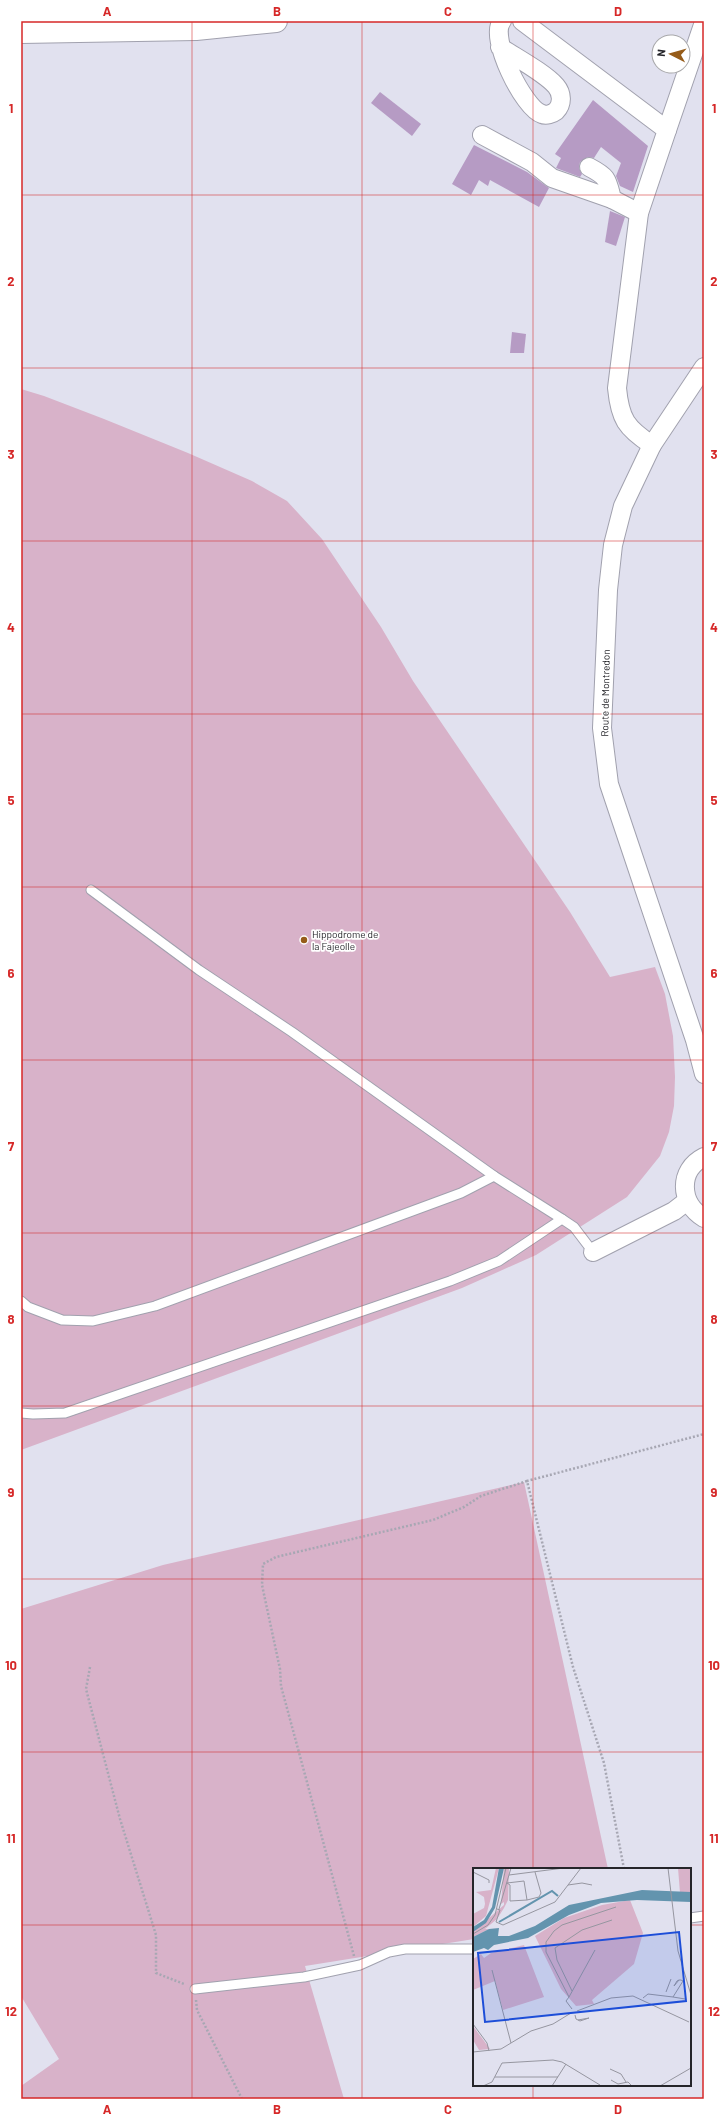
<svg xmlns="http://www.w3.org/2000/svg" width="725" height="2120" font-family="Barlow,sans-serif">
<style>
.green{fill:#d8b2c9}
.building{fill:#b69bc4}
.lines{fill:none;stroke-linecap:round;stroke-linejoin:round}
.lane-casing{stroke:#a1a1ae;stroke-width:11}
.street-casing{stroke:#a1a1ae;stroke-width:20}
.primary-casing{stroke:#a1a1ae;stroke-width:24}
.path{stroke:#a7a7b3;stroke-width:2.5;stroke-dasharray:2 2;stroke-linecap:butt}
.lane{stroke:#fff;stroke-width:9}
.street{stroke:#fff;stroke-width:18}
.primary{stroke:#fff;stroke-width:22}
.grid{fill:none;stroke:#d62828;stroke-width:1;stroke-opacity:0.55}
.poi-dot{fill:#965c19;stroke:#fff;stroke-width:1.5}
.labels{text-anchor:middle;dominant-baseline:central;stroke-width:3.5;stroke-linejoin:round;paint-order:stroke}
.street-label{font-size:10px;fill:#25252a;stroke:#fff}
.poi-label{font-size:10px;fill:#25252a;stroke:#fff;text-anchor:start}
.inset-river{fill:none;stroke:#6394ae;stroke-width:2}
.inset-road{fill:none;stroke:#9696a0;stroke-width:1}
.view{fill:#1d4ed8;fill-opacity:0.15;stroke:#1d4ed8;stroke-width:2}
.inset-edge{fill:none;stroke:#25252a;stroke-width:2}
.neatline{fill:none;stroke:#d62828;stroke-width:1.5}
.grid-label{font-size:13px;text-anchor:middle;font-weight:bold;fill:#d62828}
</style>
<rect width="100%" height="100%" fill="#e1e1ef"/>
<g class="green">
<path d="M21,389L44,396L104,419L188,453L252,481L287,501L322,539L381,627L413,681L570,912L610,977L655,967L665,994L673,1036L675,1077L674,1106L669,1132L660,1156L627,1197L536,1255L462,1288L21,1450Z"/>
<path d="M524,1482L608,1869H474V1939L305,1966L344,2099H21V2086L59,2059L21,1996V1609L163,1565Z"/>
</g>
<g class="building">
<path d="M380,92L421,124L412,136L371,103Z"/>
<path d="M593,100L648,146L633,192L620,186L616,176L621,163L601,147L594,158L588,157L580,162L579,168L582,174L580,177L556,168L561,158L555,154Z"/>
<path d="M474,145L527,172L549,188L539,207L490,180L488,186L479,180L471,195L452,184Z"/>
<path d="M610,211L625,217L616,246L605,242Z"/>
<path d="M512,332L526,334L524,353H510Z"/>
</g>
<g class="lines">
<g class="lane-casing">
<g id="lane">
<path d="M91,890L199,970L292,1032L494,1176L562,1219"/>
<path d="M21,1301L28,1307L62,1320L93,1321L155,1306L461,1193L494,1176"/>
<path d="M21,1413L33,1414L65,1413L450,1281L499,1261L562,1219L574,1227L593,1252"/>
<path d="M690,1918L704,1916"/>
<path d="M195,1989L304,1977L360,1965L389,1952L405,1949H474"/>
</g>
</g>
<g class="street-casing">
<g id="street">
<path d="M522,21L667,130L639,213L617,388C620,419 626,428 652,445"/>
<path d="M500,47C515,57 545,73 556,86C562,93 563,104 556,111C552,114 546,116 542,114C524,109 488,37 502,21"/>
<path d="M667,130L704,22"/>
<path d="M482,135L532,162L552,178L612,199"/>
<path d="M589,167C608,177 607,179 612,199L639,213"/>
<path d="M704,367L652,445L623,506L613,545L608,590L602,728L609,784L695,1040L704,1074"/>
<path d="M704,1157C678,1170 679,1203 704,1218"/>
<path d="M593,1252L674,1211L687,1201"/>
</g>
</g>
<g class="primary-casing">
<path id="primary" d="M21,32L196,29L276,21"/>
</g>
<g class="path">
<path d="M90,1667L86,1689L120,1819L156,1935V1973L184,1984"/>
<path d="M624,1869L604,1763L573,1667L527,1481L704,1434"/>
<path d="M354,1956L281,1686L280,1669L262,1585L263,1564L276,1557L433,1520L464,1507L481,1496L527,1481"/>
<path d="M196,2000L197,2010L242,2099"/>
</g>
<use href="#lane" class="lane"/>
<use href="#street" class="street"/>
<use href="#primary" class="primary"/>
</g>
<path class="grid" d="M192,21V2099M362,21V2099M533,21V1869M21,195H704M21,368H704M21,541H704M21,714H704M21,887H704M21,1060H704M21,1233H704M21,1406H704M21,1579H704M21,1752H704M21,1925H474M690,1925H704M533,2085V2099"/>
<circle class="poi-dot" cx="304" cy="940" r="4"/>
<g class="labels">
<g class="street-label">
<text transform="translate(605 693) rotate(-89)">Route de Montredon</text>
</g>
<g class="poi-label">
<text x="312" y="934">Hippodrome de<tspan x="312" dy="12">la Fajeolle</tspan></text>
</g>
</g>
<g transform="translate(473 1868)">
<rect width="218" height="218" fill="#e1e1ef"/>
<path d="M23,0H26L13,48L0,59V46L11,40L12,36L11,29L3,24L18,22ZM31,0H36L35,32L31,40L24,51L12,61H16L0,69V64L31,37V34L28,36ZM205,0H218V24L207,25ZM157,32L170,65L161,96L119,132L121,136L103,138L88,121L62,68L91,50L129,37ZM51,77L71,129L30,142L22,113L0,122V91L8,86L11,90L18,85ZM0,158L17,181L6,182L0,172Z" fill="#d8b2c9"/>
<path d="M26,0H31L22,40L13,55L0,64V59L11,52L19,39ZM169,22L218,24V34L164,32L128,35L96,47L55,70L21,77L15,82L11,80L0,84V69L16,61L26,60L25,68H36L62,58L96,37Z" fill="#6394ae"/>
<path class="inset-river" d="M26,54L79,23L85,28"/>
<path class="inset-road" d="M195,0L205,83L218,127M0,4L16,12V15M36,7L91,0M51,13L54,32L37,33V17L34,15ZM95,17L109,15L119,17M54,32L66,29L68,25L62,4M24,41L27,42L23,54L30,57L82,34L108,0M26,41L38,0M0,66L15,57L22,47L33,0M19,102L38,175M206,112L201,118L204,113L206,112H208L210,113M99,123L84,92L82,80L109,62L139,52M193,124L198,111M96,129L122,82M200,129L212,131M170,130L175,126L200,129L210,113M99,141L93,133L96,129L73,84V74L81,63L89,57L143,39M104,143L138,130L160,128L216,154M102,147L103,151L107,153L116,150L105,152M0,156L14,175L16,183M0,184L28,181L58,163L80,156L98,145M137,201L148,206L153,214M22,209H85M138,212L145,216L155,214L159,218M10,218L19,214L29,195L80,192L89,194L127,217M79,218L93,196M187,218L218,200"/>
<path class="view" d="M206,64L213,133L12,154L5,85Z"/>
<rect width="218" height="218" class="inset-edge"/>
</g>
<rect width="725" height="2120" fill="none" stroke="#ffffff" stroke-width="44"/>
<g transform="translate(671 54) rotate(276)"><circle r="19" fill="#ffffff" stroke="#a8a8aa"/>
<path d="M0-3L7 15L0 10L-7 15Z" fill="#965c19"/>
<text y="-6" font-size="11" font-weight="bold" text-anchor="middle" fill="#25252a">N</text>
</g>
<rect x="22" y="22" width="681" height="2076" class="neatline"/>
<g class="grid-label">
<text x="107" y="16">A</text>
<text x="277" y="16">B</text>
<text x="448" y="16">C</text>
<text x="618" y="16">D</text>
<text x="11" y="113">1</text>
<text x="714" y="113">1</text>
<text x="11" y="286">2</text>
<text x="714" y="286">2</text>
<text x="11" y="459">3</text>
<text x="714" y="459">3</text>
<text x="11" y="632">4</text>
<text x="714" y="632">4</text>
<text x="11" y="805">5</text>
<text x="714" y="805">5</text>
<text x="11" y="978">6</text>
<text x="714" y="978">6</text>
<text x="11" y="1151">7</text>
<text x="714" y="1151">7</text>
<text x="11" y="1324">8</text>
<text x="714" y="1324">8</text>
<text x="11" y="1497">9</text>
<text x="714" y="1497">9</text>
<text x="11" y="1670">10</text>
<text x="714" y="1670">10</text>
<text x="11" y="1843">11</text>
<text x="714" y="1843">11</text>
<text x="11" y="2016">12</text>
<text x="714" y="2016">12</text>
<text x="107" y="2114">A</text>
<text x="277" y="2114">B</text>
<text x="448" y="2114">C</text>
<text x="618" y="2114">D</text>
</g>
</svg>
